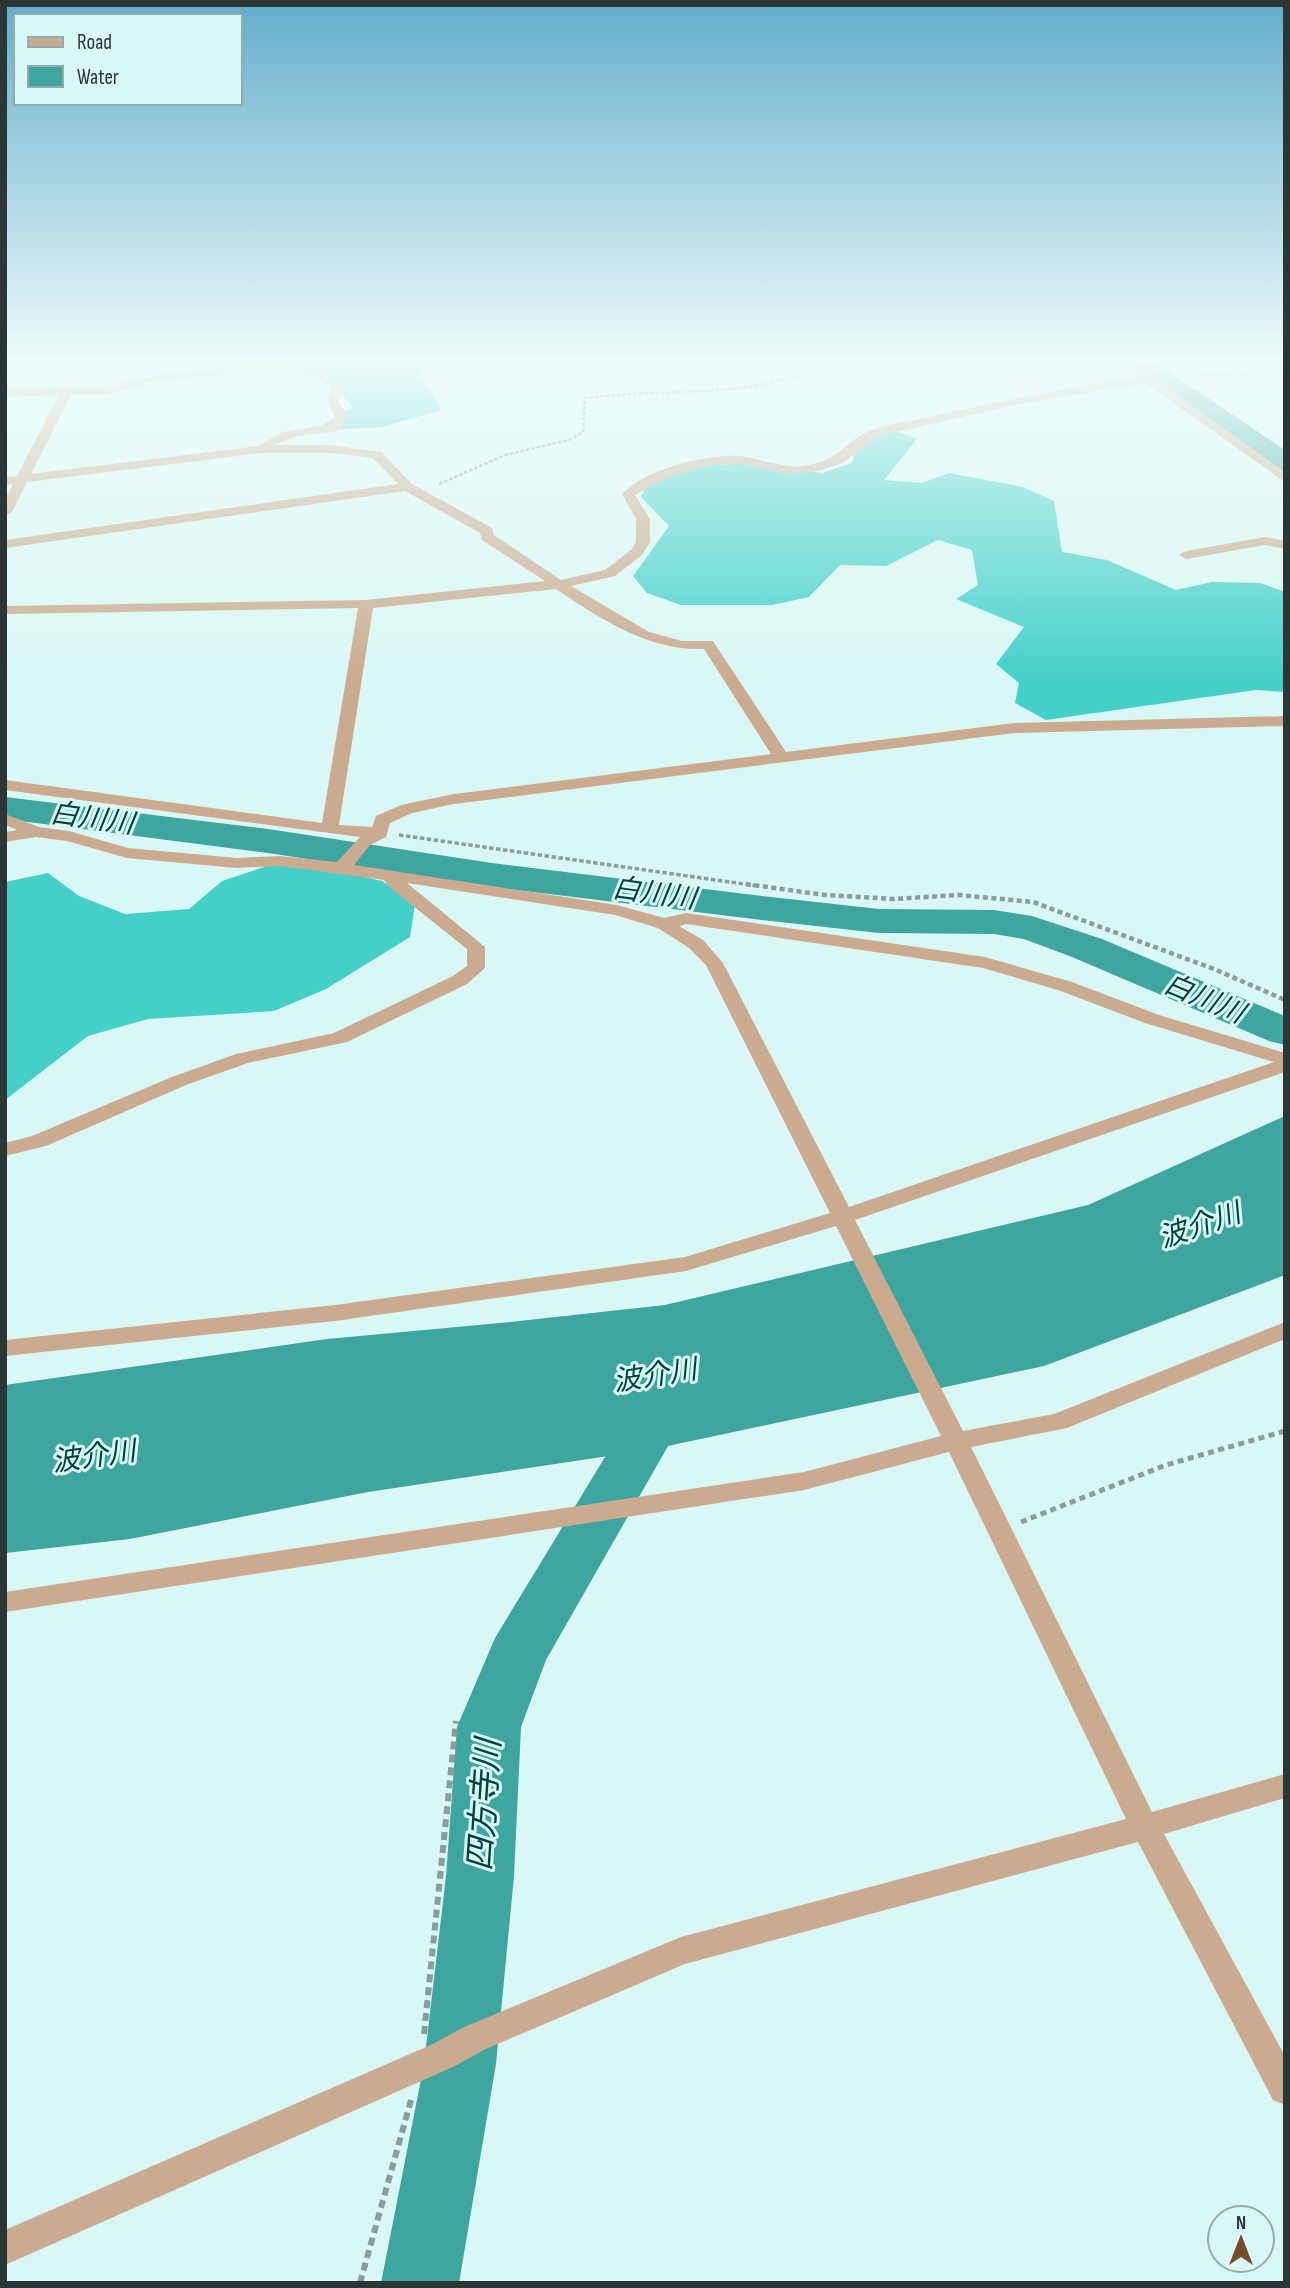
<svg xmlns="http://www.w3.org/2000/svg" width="1290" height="2288" font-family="'Sofia Sans Condensed','Noto Sans JP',sans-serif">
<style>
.forest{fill:#44d0c8}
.water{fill:#3ea59f}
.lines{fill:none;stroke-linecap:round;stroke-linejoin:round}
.river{fill:#3ea59f;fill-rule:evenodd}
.path-far4{stroke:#889e9c;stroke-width:2.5;stroke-dasharray:3.5 2;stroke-linecap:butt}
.path-far3{stroke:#889e9c;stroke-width:3.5;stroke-dasharray:4.5 2.5;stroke-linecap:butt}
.path-far2{stroke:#889e9c;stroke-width:4.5;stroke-dasharray:5 3.5;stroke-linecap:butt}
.path-far1{stroke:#889e9c;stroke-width:5;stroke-dasharray:6 4.5;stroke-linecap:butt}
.path{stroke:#889e9c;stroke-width:6;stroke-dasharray:8 5;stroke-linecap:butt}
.street{fill:#caab8f;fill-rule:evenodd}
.labels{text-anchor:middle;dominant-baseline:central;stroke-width:6;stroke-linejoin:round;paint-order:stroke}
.water-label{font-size:28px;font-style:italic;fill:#00423e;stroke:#d9f8f5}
.near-water-label{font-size:33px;font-style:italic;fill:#00423e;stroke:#d9f8f5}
</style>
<rect width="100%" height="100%" fill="#d9f8f5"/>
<g class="forest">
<path d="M309,359H428L420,373L441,410L382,427L312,431L353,407Z"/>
<path d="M889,428L917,439L884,480L922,483L949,473L1023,487L1054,501L1062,552L1107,560L1176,590L1212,582L1260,583L1285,592V692L1256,690L1046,720L1015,703L1019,683L996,664L1024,627L956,599L978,585L972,550L938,540L886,566L840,565L809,597L772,605H681L647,593L633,576L669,526L641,497L647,483L704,462L743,457L822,473L852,463L860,436Z"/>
<path d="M273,864L336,871L382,881L415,904L410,937L326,989L274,1011L148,1019L88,1036L5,1100V882L48,873L79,896L125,914L189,909L222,881Z"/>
</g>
<path class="water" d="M1285,1116V1275L1044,1366L649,1450L368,1492L130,1539L5,1553V1385L327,1339L500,1323L665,1305L1088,1205Z"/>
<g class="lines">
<g class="river">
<path d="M1120,359H1150L1285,450V471L1275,469L1124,364Z"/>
<path d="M5,797L268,829L492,863L771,897L879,909L994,910L1032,916L1102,939L1285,1016V1045L1269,1041L1072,957L1024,939L994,934L879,933L771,921L492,887L268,853L5,819Z"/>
<path d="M669,1378L688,1383L696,1397L546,1660L521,1727L514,1876L496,2064L459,2283H381L424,2064L446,1876L457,1727L495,1638L650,1383Z"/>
</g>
<g class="path-far4">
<path d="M1174,377L1285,372"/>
<path d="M439,484L505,455L569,440L583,432L585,398C654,389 727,397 794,377C805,374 817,365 827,359"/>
</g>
<path class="path-far3" d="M399,835L758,886"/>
<path class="path-far2" d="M746,884L825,895L893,899L959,895L1033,902L1214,969L1285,1000"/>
<path class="path-far1" d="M1021,1522L1166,1465L1285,1431"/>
<g class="path">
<path d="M424,2034L456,1721"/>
<path d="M360,2283L411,2100"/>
</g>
<g class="street">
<path d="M1113,359H1127L1285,472V482L1145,383L1018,404L880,436L842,463L818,471L786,474L744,464L710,465L671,476L635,495L650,519V542L642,555L615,576L571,586L649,632L682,641H713L786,752L1014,723L1285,716V726L1014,733L454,804L412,813L390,823L386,837L370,845L354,865L617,905L664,918L686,913L985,957L1072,982L1159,1015L1285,1053V1072L855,1220L963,1431L1054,1414L1285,1322V1339L1067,1428L971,1447L1152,1812L1285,1774V1798L1164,1834L1285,2056V2105L1273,2100L1138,1842L685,1964L486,2049L455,2066L5,2265V2230L433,2044L464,2027L681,1937L1126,1819L949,1452L804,1490L5,1612V1592L804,1472L941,1436L836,1226L686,1271L335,1321L5,1356V1340L335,1305L685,1257L830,1213L706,965L689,948L658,928L615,915L407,883L485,947V968L467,984L347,1042L248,1063L186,1085L46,1146L5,1156V1143L32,1136L172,1077L236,1054L334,1033L453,976L467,966V949L388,886L384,880L280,866L237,868L127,858L67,841L36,837L5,842V832L17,830L5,825V814L39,827L69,831L128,848L237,858L280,856L337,862L360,837L5,790V780L322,823L358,608L5,614V606L366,600L545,581L482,540L480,533L405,491L5,548V540L398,484L373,458L330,453H262L27,482L12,512L5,516V499L13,484L5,485V477L17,476L59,395L5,397V389L106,387L160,374L212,370L252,361L313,367L329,374L343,386L339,402L347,415L343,427L337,431L297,436L274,445H330L381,452L412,484L492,528L494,535L561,580L605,570L632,549L636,542V519L622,494C645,469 707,453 740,456C762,459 780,469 802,466C842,461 843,441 872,430C893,423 917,420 939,415C1005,400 1070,388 1137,377ZM252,367C280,370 308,368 331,387L327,402L335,415L332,424L283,432L258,446L31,474L71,395H106L160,380L212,376ZM556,589C601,619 648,651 704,649L771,754L454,794L401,805L376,816L372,827L339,825L373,608ZM686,924L983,968L1058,990L1145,1023L1274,1062L849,1207L723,963L703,940L679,926Z"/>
<path d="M1265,537L1285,541V549L1265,545L1186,559L1179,555L1186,551Z"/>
</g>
</g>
<linearGradient id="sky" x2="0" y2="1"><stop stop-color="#64aecb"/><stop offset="0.53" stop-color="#eefcfa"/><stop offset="1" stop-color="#eefcfa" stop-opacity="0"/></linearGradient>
<rect width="1290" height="680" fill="url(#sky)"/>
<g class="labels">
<g class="water-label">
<text transform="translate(92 819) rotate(8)">白川川</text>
<text transform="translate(654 894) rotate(8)">白川川</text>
<text transform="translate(1204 999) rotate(23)">白川川</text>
<text transform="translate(1200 1226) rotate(-19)">波介川</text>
<text transform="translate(655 1376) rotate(-9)">波介川</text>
<text transform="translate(94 1457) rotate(-8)">波介川</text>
</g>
<g class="near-water-label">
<text transform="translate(485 1805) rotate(-86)">四方寺川</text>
</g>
</g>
<rect width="1290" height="2288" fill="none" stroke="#2b3736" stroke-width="14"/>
<rect x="14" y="14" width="228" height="91" fill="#d9f8f5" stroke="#93aba9" stroke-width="2"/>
<rect x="28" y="37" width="35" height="10" fill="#caab8f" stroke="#93aba9" stroke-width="2"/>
<text x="77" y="49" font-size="21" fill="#2b3736">Road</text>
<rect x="28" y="66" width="35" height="21" fill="#3ea59f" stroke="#93aba9" stroke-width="2"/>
<text x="77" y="84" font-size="21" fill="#2b3736">Water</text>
<g transform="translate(1241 2239)"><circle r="33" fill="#d9f8f5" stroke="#93aba9" stroke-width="2"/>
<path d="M0-5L12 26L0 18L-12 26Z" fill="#734e29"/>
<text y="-10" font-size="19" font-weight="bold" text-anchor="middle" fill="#2b3736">N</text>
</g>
</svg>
